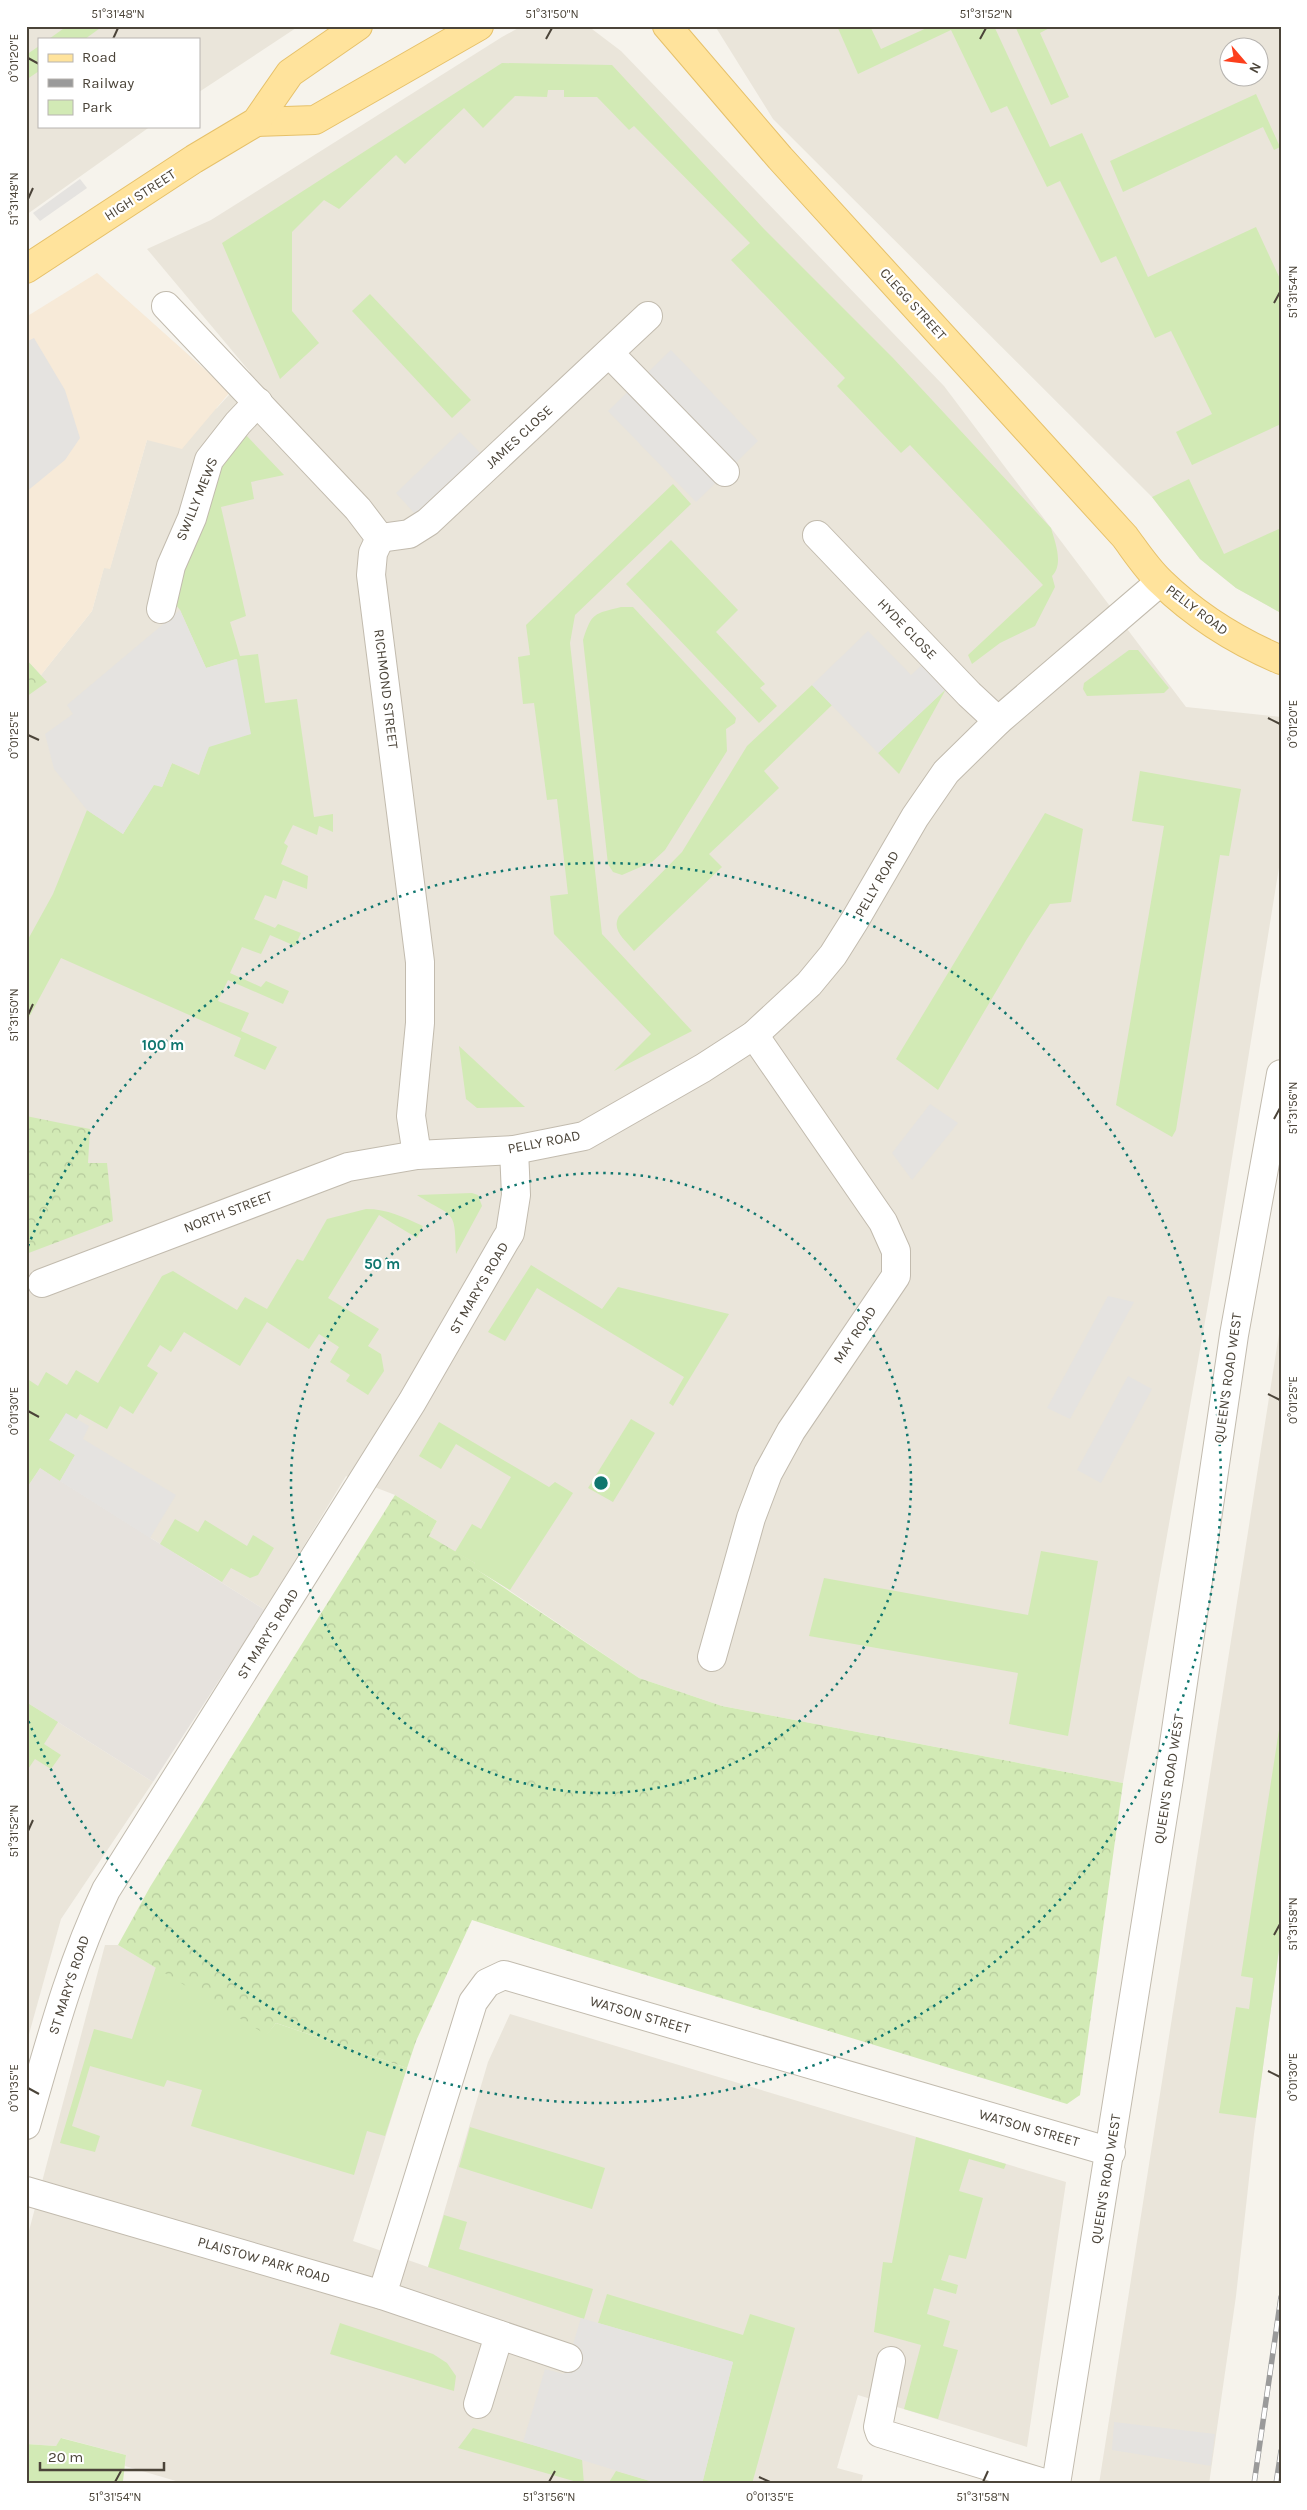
<svg xmlns="http://www.w3.org/2000/svg" width="1307" height="2510" font-family="Karla,sans-serif">
<style>
.residential{fill:#eae5da;fill-rule:evenodd}
.commercial{fill:#f7ead8}
.industrial{fill:#e6e2dd}
.green{fill:#d2eab5}
.forest{fill:url(#forest-crowns)}
.parking{fill:#e5e3e0}
.lines{fill:none;stroke-linecap:round;stroke-linejoin:round}
.street-casing{stroke:#c2bbae;stroke-width:30}
.primary-casing{stroke:#e6c16a;stroke-width:30}
.street{stroke:#fff;stroke-width:28}
.primary{stroke:#ffe39c;stroke-width:28}
.rail-casing{stroke:#9a9a9a;stroke-width:5.5}
.rail{stroke:#fff;stroke-width:4;stroke-dasharray:11;stroke-linecap:butt}
.ticks{fill:none;stroke:#4b4439;stroke-width:2}
.ring{fill:none;stroke:#0f766e;stroke-width:2.5;stroke-dasharray:2.5 5}
.labels{text-anchor:middle;dominant-baseline:central;stroke-width:4.5;stroke-linejoin:round;paint-order:stroke}
.street-label{font-size:14px;fill:#4b4439;stroke:#fff}
.centre{fill:#0f766e;stroke:#fff;stroke-width:2.5}
.ring-label{font-size:15px;text-anchor:middle;font-weight:bold;fill:#0f766e;stroke:#fff;stroke-width:4.5;stroke-linejoin:round;paint-order:stroke}
.neatline{fill:none;stroke:#4b4439;stroke-width:2}
.ticks-label{font-size:12px;text-anchor:middle;fill:#4b4439}
</style>
<defs>
<pattern id="forest-crowns" width="20" height="18" patternUnits="userSpaceOnUse" patternTransform="scale(1.25)"><rect width="20" height="18" fill="#d2eab5"/><path d="M2 6a3 3 0 1 1 6 0M12 15a3 3 0 1 1 6 0" fill="none" stroke="#b6ca9c"/></pattern>
</defs>
<rect width="100%" height="100%" fill="#f6f3ec"/>
<g class="residential">
<path d="M26,26H299L199,92V39H39V126H151L26,215Z"/>
<path d="M522,26H588L621,51L944,386L1186,707L1281,717V855L1212,1282L1123,1783L722,1706L639,1678L429,1536L437,1521L395,1495L346,1476L265,1610L40,1468L26,1489V659L41,675L92,611L104,567L110,568L147,440L217,408L250,372L147,249L211,220L502,37Z"/>
<path d="M715,26H1281V613L1236,588L1200,559L1152,497L773,119ZM1230,48H1260V78H1230Z"/>
<path d="M1281,1321V1935L1254,2134L1236,2296L1209,2484H1099Z"/>
<path d="M26,1702L153,1782L61,1919L26,2045Z"/>
<path d="M105,1945H118L267,2034L407,2068L353,2241L428,2267L488,2062L510,2014L1066,2182L1027,2447L858,2395L837,2468L863,2475L861,2484H186L125,2466L126,2455L62,2438L56,2446L26,2444V2242Z"/>
</g>
<path class="commercial" d="M97,273L230,392L182,449L147,440L110,569L104,568L92,611L41,675L26,659V317Z"/>
<path class="industrial" d="M40,1468L265,1610L153,1782L26,1702V1489Z"/>
<g class="green">
<path d="M67,26H103L85,39H49Z"/>
<path d="M837,26H870L881,49L931,26H994L1050,147L1082,133L1148,277L1256,227L1281,281V424L1192,465L1176,432L1212,414L1171,331L1155,338L1116,256L1101,263L1060,181L1047,187L1007,106L991,113L951,30L858,74Z"/>
<path d="M1015,26H1053L1040,33L1069,97L1051,105Z"/>
<path d="M39,46V71L26,80V55Z"/>
<path d="M502,63L612,65L764,229L893,358L1051,528C1055,542 1064,564 1052,576L1055,587L1035,626L1000,643L972,664L968,655L1043,585L910,445L901,453L837,386L845,378L731,260L750,243L634,126L629,130L597,97H564V90H548L547,97L515,96L483,128L464,108L405,164L396,155L339,209L324,200L292,232V311L319,343L280,379L222,243Z"/>
<path d="M1256,94L1280,147L1274,150L1263,127L1123,192L1110,161Z"/>
<path d="M370,294L471,400L452,418L352,311Z"/>
<path d="M245,434L284,475L251,482L254,499L221,507L246,616L230,622L240,656L258,654L265,703L297,699L314,817L333,814V832L319,826L317,835L293,825L284,843L288,846L281,864L308,876L307,889L283,880L276,899L265,895L254,919L275,928L278,924L301,933L295,946L270,935L261,954L242,947L230,973L261,987L266,981L289,991L283,1004L228,980L218,1001L249,1013L241,1031L277,1047L265,1070L234,1056L241,1038L61,958L26,1023V943L53,894L87,810L123,834L154,784L162,787L172,763L199,775L236,659L206,668L180,610L176,605L177,567L219,464Z"/>
<path d="M1189,479L1224,554L1281,528V613L1236,588L1200,559L1152,497Z"/>
<path d="M673,484L691,504L575,615L570,643L602,934L692,1031L614,1071L651,1034L554,934L550,896L568,894L557,799L547,800L534,703L523,704L518,657L530,655L526,625Z"/>
<path d="M671,540L738,610L716,632L765,684L760,688L777,706L759,723L626,584Z"/>
<path d="M621,607H633L736,718L735,723L726,729L727,751L665,850L652,862L622,875L613,872L608,864L583,640C592,612 594,614 621,607Z"/>
<path d="M1129,650H1138L1169,688L1164,693L1087,696L1083,689L1084,683Z"/>
<path d="M812,685L832,705L764,771L779,788L709,854L722,867L634,951C625,939 611,931 619,916L682,852L747,746Z"/>
<path d="M946,689L899,774L878,753Z"/>
<path d="M1140,771L1241,789L1229,856L1220,855L1176,1130L1172,1137L1116,1105L1164,826L1132,821Z"/>
<path d="M1045,813L1083,829L1071,902L1050,904L1027,939L938,1090L896,1059Z"/>
<path d="M459,1046L525,1107L477,1108L466,1099Z"/>
<path d="M472,1193L478,1195L482,1206L456,1254C455,1207 454,1219 417,1195Z"/>
<path d="M366,1209C388,1209 403,1217 423,1226L417,1238L379,1215L328,1298L379,1329L368,1346L381,1354L384,1371L368,1395L346,1381L350,1375L330,1362L339,1347L319,1334L309,1349L267,1322L240,1366L184,1332L171,1352L160,1345L147,1366L158,1373L133,1414L120,1406L107,1429L80,1414L76,1420L66,1414L50,1440L75,1455L60,1481L40,1468L26,1489V1378L38,1386L46,1372L67,1385L76,1370L98,1383L162,1276L173,1271L237,1310L245,1297L267,1309L297,1259L303,1261L327,1219Z"/>
<path d="M531,1265L602,1309L618,1287L729,1314L673,1406L669,1403L684,1377L537,1288L505,1341L488,1332Z"/>
<path d="M631,1419L655,1433L613,1502L588,1488Z"/>
<path d="M439,1422L549,1487L555,1482L573,1493L510,1590L472,1567L475,1563L455,1552L472,1524L481,1529L511,1477L456,1444L441,1469L419,1456Z"/>
<path d="M175,1519L198,1532L205,1520L247,1546L253,1535L274,1548L258,1575L250,1578L231,1568L222,1582L160,1544Z"/>
<path d="M1041,1551L1098,1561L1068,1736L1009,1724L1018,1673L809,1636L824,1578L1028,1615Z"/>
<path d="M26,1702L58,1722L44,1744L61,1755L51,1769L35,1759L26,1772Z"/>
<path d="M1281,1717V1935L1256,2118L1219,2113L1236,2007L1249,2009L1253,1978L1241,1976Z"/>
<path d="M156,1967L267,2034L276,2023L407,2068L385,2136L367,2131L354,2175L191,2126L202,2090L167,2080L164,2087L90,2066L72,2126L100,2136L95,2152L60,2143L94,2029L132,2039Z"/>
<path d="M470,2127L605,2168L592,2209L459,2167Z"/>
<path d="M916,2137L1006,2164L1004,2169L969,2159L959,2191L983,2198L966,2259L949,2255L941,2280L958,2285L956,2294L934,2288L927,2314L950,2321L943,2346L958,2350L938,2419L904,2409L921,2345L874,2332L883,2262L892,2263Z"/>
<path d="M444,2215L467,2222L459,2249L593,2289L584,2319L428,2267Z"/>
<path d="M607,2294L743,2335L750,2314L795,2328L752,2484H702L733,2362L598,2323Z"/>
<path d="M340,2323L433,2354L447,2363L456,2376L454,2391L330,2354Z"/>
<path d="M473,2428L582,2459L584,2484L458,2448Z"/>
<path d="M61,2438L126,2455L123,2481L109,2484H26V2444L56,2446Z"/>
<path d="M616,2471L660,2484H608Z"/>
</g>
<g class="forest">
<path d="M26,659L47,682L26,697Z"/>
<path d="M26,1116L90,1129L88,1163H107L113,1221L26,1254Z"/>
<path d="M395,1495L437,1521L429,1536L475,1563L473,1567L639,1678L722,1706L1123,1783L1080,2095L1067,2104L574,1953L472,1920L416,2041L407,2068L276,2023L267,2035L118,1945L150,1887Z"/>
</g>
<g class="parking">
<path d="M80,179L87,188L40,221L33,213Z"/>
<path d="M34,338L65,390L80,438L65,460L26,492V342Z"/>
<path d="M671,350L758,441L696,502L608,411Z"/>
<path d="M460,432L481,454L416,515L396,493Z"/>
<path d="M180,610L206,668L237,659L251,734L209,747L199,773L172,763L162,787L154,785L123,834L87,810L54,769L45,734L73,714L67,705Z"/>
<path d="M868,631L911,675L922,665L946,689L878,753L812,685Z"/>
<path d="M930,1104L958,1123L912,1180L892,1153Z"/>
<path d="M1108,1296L1134,1302L1070,1419L1047,1408Z"/>
<path d="M1128,1376L1152,1389L1101,1483L1077,1470Z"/>
<path d="M66,1413L89,1426L83,1439L176,1495L150,1538L60,1481L75,1455L49,1440Z"/>
<path d="M581,2318L733,2362L702,2484H660L523,2442L545,2369L564,2374Z"/>
<path d="M1114,2422L1215,2434L1211,2466L1112,2450Z"/>
</g>
<g class="lines">
<g class="street-casing">
<g id="street">
<path d="M166,306L358,509L380,538L373,553L371,575L420,962V1023L411,1116L417,1155"/>
<path d="M609,353L725,472"/>
<path d="M817,535L969,694L998,721"/>
<path d="M380,538L409,534L428,522L648,316"/>
<path d="M161,609L171,566L192,518L209,460L238,423L258,402"/>
<path d="M42,1283L348,1167L417,1155L514,1150L584,1136L703,1068L754,1035L809,984L833,955L855,920L915,817L946,772L998,721L1160,582"/>
<path d="M712,1657L751,1518L768,1473L791,1431L896,1276V1251L883,1222L754,1035"/>
<path d="M26,2125C49,2046 70,1965 106,1890L412,1402L505,1241L510,1233L516,1195L514,1150"/>
<path d="M26,2191L382,2295L568,2358"/>
<path d="M382,2295L473,2002L487,1983L504,1975L1111,2152"/>
<path d="M891,2361L878,2427L880,2433L1047,2484"/>
<path d="M478,2404L499,2335"/>
<path d="M1056,2484L1169,1778L1234,1335L1281,1074"/>
</g>
</g>
<g class="primary-casing">
<g id="primary">
<path d="M667,26L780,158L1125,537C1136,552 1147,569 1161,582C1196,616 1236,641 1281,660"/>
<path d="M256,122L315,120L479,26"/>
<path d="M26,269L194,159L256,122L290,73L358,26"/>
</g>
</g>
<use href="#street" class="street"/>
<use href="#primary" class="primary"/>
<g class="rail-casing">
<g id="rail">
<path d="M1254,2484L1281,2297"/>
<path d="M1276,2484L1281,2451"/>
</g>
</g>
<use href="#rail" class="rail"/>
</g>
<path class="ticks" d="M113,39L118,28M546,39L552,28M980,39L986,28M28,58L39,64M28,199L33,188M1274,303L1280,292M1268,718L1280,724M28,735L39,740M28,1015L33,1004M1274,1119L1280,1108M1268,1394L1280,1400M28,1411L39,1417M28,1831L33,1820M1274,1935L1280,1924M1268,2071L1280,2077M28,2088L39,2094M759,2477L770,2482M115,2482L121,2471M549,2482L555,2471M983,2482L988,2471"/>
<g class="ring">
<circle cx="601" cy="1483" r="310"/>
<path d="M28 1246A620 620 0 1 1 28 1720"/>
</g>
<g class="labels">
<g class="street-label">
<text transform="translate(140 195) rotate(-33)">HIGH STREET</text>
<text transform="translate(913 304) rotate(48)">CLEGG STREET</text>
<text transform="translate(519 437) rotate(-43)">JAMES CLOSE</text>
<text transform="translate(197 499) rotate(-68)">SWILLY MEWS</text>
<text transform="translate(1197 610) rotate(37)">PELLY ROAD</text>
<text transform="translate(907 629) rotate(46)">HYDE CLOSE</text>
<text transform="translate(386 689) rotate(83)">RICHMOND STREET</text>
<text transform="translate(877 884) rotate(-60)">PELLY ROAD</text>
<text transform="translate(544 1142) rotate(-11)">PELLY ROAD</text>
<text transform="translate(228 1212) rotate(-21)">NORTH STREET</text>
<text transform="translate(479 1288) rotate(-60)">ST MARY'S ROAD</text>
<text transform="translate(855 1335) rotate(-56)">MAY ROAD</text>
<text transform="translate(1228 1378) rotate(-82)">QUEEN'S ROAD WEST</text>
<text transform="translate(268 1634) rotate(-58)">ST MARY'S ROAD</text>
<text transform="translate(1169 1779) rotate(-81)">QUEEN'S ROAD WEST</text>
<text transform="translate(69 1985) rotate(-72)">ST MARY'S ROAD</text>
<text transform="translate(640 2015) rotate(16)">WATSON STREET</text>
<text transform="translate(1029 2128) rotate(16)">WATSON STREET</text>
<text transform="translate(1106 2179) rotate(-81)">QUEEN'S ROAD WEST</text>
<text transform="translate(264 2260) rotate(16)">PLAISTOW PARK ROAD</text>
</g>
</g>
<circle cx="601" cy="1483" r="8" class="centre"/>
<g class="ring-label">
<text x="163" y="1050">100 m</text>
<text x="382" y="1269">50 m</text>
</g>
<rect width="1307" height="2510" fill="none" stroke="#ffffff" stroke-width="55"/>
<rect x="38" y="38" width="162" height="90" fill="#ffffff" stroke="#b7b4b0"/>
<rect x="48" y="54" width="25" height="8" fill="#ffe39c" stroke="#b7b4b0"/>
<text x="82" y="62" font-size="15" fill="#4b4439">Road</text>
<rect x="48" y="79" width="25" height="8" fill="#9a9a9a" stroke="#b7b4b0"/>
<text x="82" y="88" font-size="15" fill="#4b4439">Railway</text>
<rect x="48" y="100" width="25" height="15" fill="#d2eab5" stroke="#b7b4b0"/>
<text x="82" y="112" font-size="15" fill="#4b4439">Park</text>
<g transform="translate(1244 62) rotate(118)"><circle r="24" fill="#ffffff" stroke="#b7b4b0"/>
<path d="M0-4L9 19L0 12L-9 19Z" fill="#fc3f1d"/>
<text y="-8" font-size="14" font-weight="bold" text-anchor="middle" fill="#4b4439">N</text>
</g>
<path d="M40 2462v8h124v-8" fill="none" stroke="#4b4439" stroke-width="2.5"/>
<text x="48" y="2462" font-size="15" fill="#4b4439" stroke="#ffffff" stroke-width="4" paint-order="stroke">20 m</text>
<rect x="28" y="28" width="1252" height="2454" class="neatline"/>
<g class="ticks-label">
<text x="118" y="18">51°31'48"N</text>
<text x="552" y="18">51°31'50"N</text>
<text x="986" y="18">51°31'52"N</text>
<text transform="translate(14 58) rotate(-90)" y="4">0°01'20"E</text>
<text transform="translate(14 199) rotate(-90)" y="4">51°31'48"N</text>
<text transform="translate(1293 292) rotate(-90)" y="4">51°31'54"N</text>
<text transform="translate(1293 724) rotate(-90)" y="4">0°01'20"E</text>
<text transform="translate(14 735) rotate(-90)" y="4">0°01'25"E</text>
<text transform="translate(14 1015) rotate(-90)" y="4">51°31'50"N</text>
<text transform="translate(1293 1108) rotate(-90)" y="4">51°31'56"N</text>
<text transform="translate(1293 1400) rotate(-90)" y="4">0°01'25"E</text>
<text transform="translate(14 1411) rotate(-90)" y="4">0°01'30"E</text>
<text transform="translate(14 1831) rotate(-90)" y="4">51°31'52"N</text>
<text transform="translate(1293 1924) rotate(-90)" y="4">51°31'58"N</text>
<text transform="translate(1293 2077) rotate(-90)" y="4">0°01'30"E</text>
<text transform="translate(14 2088) rotate(-90)" y="4">0°01'35"E</text>
<text x="115" y="2501">51°31'54"N</text>
<text x="549" y="2501">51°31'56"N</text>
<text x="770" y="2501">0°01'35"E</text>
<text x="983" y="2501">51°31'58"N</text>
</g>
</svg>
